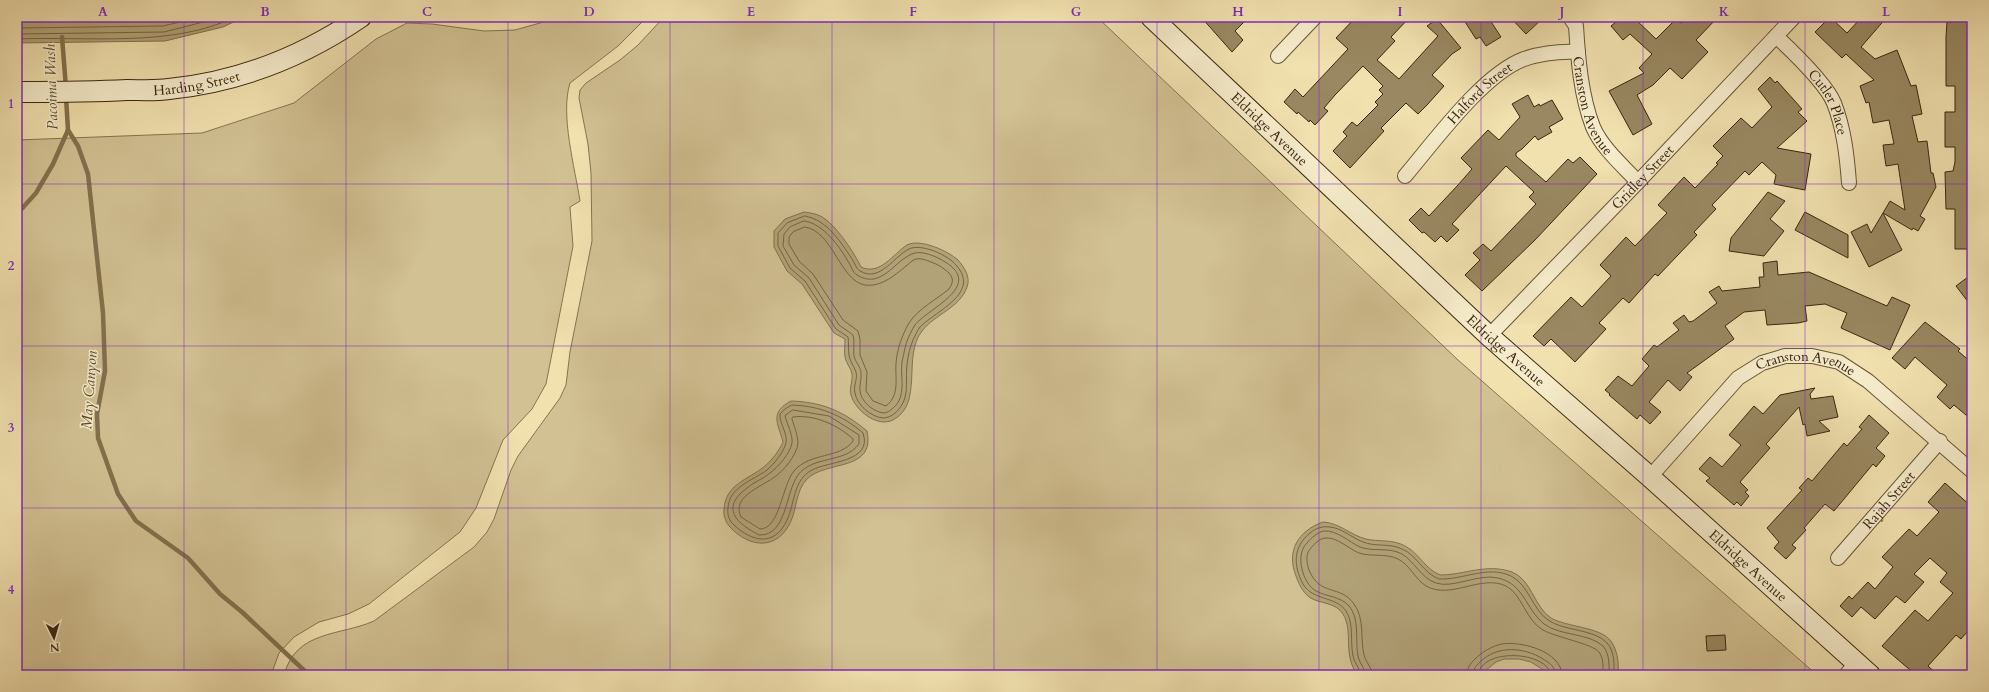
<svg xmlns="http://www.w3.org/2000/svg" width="1989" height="692" font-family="Cardo,serif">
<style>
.green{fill:#d2c193;stroke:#867450}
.water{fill:#b2a278;stroke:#82714d}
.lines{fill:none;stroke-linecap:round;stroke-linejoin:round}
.shore{stroke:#766442;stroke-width:1}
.stream{stroke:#82714d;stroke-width:4.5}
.building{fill:#998861;stroke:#39270d}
.street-casing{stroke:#675636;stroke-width:16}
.secondary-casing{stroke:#39270d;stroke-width:22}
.street{stroke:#f6eccb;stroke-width:14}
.secondary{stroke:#f6eccb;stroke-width:20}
.grid{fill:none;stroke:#7b2cbf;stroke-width:1;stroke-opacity:0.55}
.labels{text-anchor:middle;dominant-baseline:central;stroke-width:3;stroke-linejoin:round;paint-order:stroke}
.street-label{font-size:14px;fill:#39270d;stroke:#f6eccb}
.water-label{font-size:15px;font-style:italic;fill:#5d4c2d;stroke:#f6eccb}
.neatline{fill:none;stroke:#7b2cbf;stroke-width:1.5}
.grid-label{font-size:13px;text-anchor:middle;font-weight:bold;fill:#7b2cbf}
</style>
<rect width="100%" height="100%" fill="#f1e1af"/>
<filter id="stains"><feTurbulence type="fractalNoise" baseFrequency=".005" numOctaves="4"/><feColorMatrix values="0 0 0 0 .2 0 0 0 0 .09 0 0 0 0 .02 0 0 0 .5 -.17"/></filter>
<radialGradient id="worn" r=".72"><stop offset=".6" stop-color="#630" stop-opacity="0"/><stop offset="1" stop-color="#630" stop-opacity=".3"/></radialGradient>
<g class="green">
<path d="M554,17H647L618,46L570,83C560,115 575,168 580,201L570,207L573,246L546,384L532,409L503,440L476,508L460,532L369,604L348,614L319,622L294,637L279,653L271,675H17V140L202,133L294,103L376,39L407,23L432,24L484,31L515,30L547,21Z"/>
<path d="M664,17H1097L1458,360L1817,675H284C296,630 340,636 374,621L474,547L487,532L494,519L511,470L518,456L560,398L566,385L570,352L592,241L591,173L588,144L579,98L580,90L586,83L620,60L638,45Z"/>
</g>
<g class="water">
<path d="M17,17H244L223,27L165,41L17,43Z"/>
<path d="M804,212C811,213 819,214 825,219C837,227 855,254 861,267C880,276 893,254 907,245C920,238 948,251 958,260C964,267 971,277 967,287C960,308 935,314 922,331C902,356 924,404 893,420C877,428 855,410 851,395C849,388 853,381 852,374C851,368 846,363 845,357C844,352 845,345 845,339L834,333L802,284L787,271L774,247V231L785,219Z"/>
<path d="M791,401C822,402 843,411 867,431C876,472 826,460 807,479C796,490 797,508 791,521C778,551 749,548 730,527C726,523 723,515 724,510C725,484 748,480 765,466C772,460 779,451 783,442C778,423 769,413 791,401Z"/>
<path d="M1323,522C1340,523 1350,535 1366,539C1378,542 1393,539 1405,546C1419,553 1425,569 1440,575C1464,575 1487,563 1512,572C1532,580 1534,607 1551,618C1567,627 1599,627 1610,640C1618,650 1619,664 1618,675H1548L1545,671L1531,662L1519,659H1504L1496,662L1480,675H1358C1342,656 1354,632 1343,614C1336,602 1319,604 1309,597C1302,591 1299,584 1296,576C1286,551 1298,531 1323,522Z"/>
</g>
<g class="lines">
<g class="shore">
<path d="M17,28L163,26L201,17"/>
<path d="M17,34L164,32L223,17"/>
<path d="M17,39C86,36 172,48 235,17"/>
<path d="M805,216C827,220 840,241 852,259C855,263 856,269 860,271C880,283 894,256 909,249C921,243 948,255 956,265C981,293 937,310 920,327C917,331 915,336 913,340C910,347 908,356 907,364C905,383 911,400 894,414C891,416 887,418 883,418C871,417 857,405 855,393C853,386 858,379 856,372C854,366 850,362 849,355C848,349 849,343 848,337L836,329L805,281L790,268L778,246V233L787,223Z"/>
<path d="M804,221C823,223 840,247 849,263C852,267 852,272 857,275C881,290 894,261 912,254C923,249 942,259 951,266C978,289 926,310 915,325C912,329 911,333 909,336C905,344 904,354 902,362C900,377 907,397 893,408C890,411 887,413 883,413C872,411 861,401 860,391C859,385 862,379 861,373C861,367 855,362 854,356C853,349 855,342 853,335L839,325L809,278L794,265L783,246L784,234L790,227Z"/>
<path d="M805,227C833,231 840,281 865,285C881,287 894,276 906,266C909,264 912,260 916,259C921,258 926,260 931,262C937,264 944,268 949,273C954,279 953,283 949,289C937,299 918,309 909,323C902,335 897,350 896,363C895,379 900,395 886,406L873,401L866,391L867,372L860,355V339L858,331L843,320L813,274L799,261L789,244V237L793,232Z"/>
<path d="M792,405C820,406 842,415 863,433C873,462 829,461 812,470C793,480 795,503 787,520C775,547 752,542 734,525C729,521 727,514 728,508C729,487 752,481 767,470C774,464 782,454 785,446C790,436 779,424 780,414L785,409Z"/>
<path d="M793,410L829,416L859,435V444C844,464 813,455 798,475C785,493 787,536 759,535C736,523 720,508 747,488C754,482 763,479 770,473C778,467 790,454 792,443C793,435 787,424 785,416Z"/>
<path d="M793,417C814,414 838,425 853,439V441C840,459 810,452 794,471C782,485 780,529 760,529L741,517C731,497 761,487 773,478C783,472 797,455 798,443C798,436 794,426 792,419Z"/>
<path d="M1361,675C1360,668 1354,663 1353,656C1350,641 1354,623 1346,611C1336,596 1313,601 1303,584C1293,565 1293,547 1310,533C1316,528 1322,526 1330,527C1342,528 1352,538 1363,542C1375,547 1390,543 1402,549C1417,555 1423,573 1439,579C1463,580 1488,565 1511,576C1529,585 1532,609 1548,620C1563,631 1595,629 1607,643C1615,652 1614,664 1614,675"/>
<path d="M1366,675C1365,668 1359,663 1358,656C1355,640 1360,619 1349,606C1340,596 1327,597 1316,591C1302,583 1295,554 1307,543C1311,538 1318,532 1324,531C1337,530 1349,542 1360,547C1373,552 1389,547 1402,554C1415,562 1421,578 1436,583C1452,589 1480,573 1498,578C1524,584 1525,608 1544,624C1560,636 1589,633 1603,646C1610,654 1609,666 1609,675"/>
<path d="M1372,675C1372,667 1366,663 1364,655C1360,638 1365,619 1354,604C1340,584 1320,597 1309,570C1307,564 1306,558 1308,552C1312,546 1319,538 1326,538C1337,537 1349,549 1359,553C1371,557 1386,553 1398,559C1410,565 1415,579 1426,586C1451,600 1481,574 1506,586C1522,594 1526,621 1543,630C1555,637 1593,644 1599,652C1604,659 1603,667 1603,675"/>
<path d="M1467,675C1467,668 1470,664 1475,659C1482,652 1492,646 1502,644C1521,641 1561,651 1562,675"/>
<path d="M1473,675C1473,669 1476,666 1480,662C1497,645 1524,647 1543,659C1550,663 1555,667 1556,675"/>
<path d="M1478,675C1481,647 1548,651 1551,675"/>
</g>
<g class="stream">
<path d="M62,37L66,88"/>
<path d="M68,130L78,146L88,174L103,313L105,371L97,414L98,438L118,494L136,521L188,558L220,594L242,612L309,675"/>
<path d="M17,214L36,193L53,164L68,130L66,97"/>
</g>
</g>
<g class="building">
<path d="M1201,17H1249L1235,31L1243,40L1232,52Z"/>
<path d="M1356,17H1410L1391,37L1395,41L1377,60L1399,79L1438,36L1427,26L1437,19L1461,48L1452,54L1432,75L1444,86L1427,105L1418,114L1406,103L1381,128L1384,131L1350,168L1333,151L1347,136L1343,132L1352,122L1357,126L1378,105L1375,102L1383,94L1379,90L1383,86L1363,66L1335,95L1324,108L1328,111L1315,125L1310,120L1309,122L1298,112L1297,114L1284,102L1295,89L1303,97L1348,49L1336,38Z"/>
<path d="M1462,17H1488L1501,37L1486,46L1480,37L1476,39Z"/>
<path d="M1510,17H1544L1526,34Z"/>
<path d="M1622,17H1633L1656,39L1676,19L1681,23L1688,17H1718L1696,40L1708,52L1682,79L1670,68L1653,85L1637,95L1652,124L1633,135L1609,91L1644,73L1639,68L1652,54L1630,34L1623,40L1611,26Z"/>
<path d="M1830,17L1847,33L1862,17H1887L1861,47L1875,59L1897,50L1911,86L1916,85L1922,114L1912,116L1918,142L1927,141L1931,173H1933L1936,187L1920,216L1925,219L1918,231L1913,228L1912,230L1883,213L1890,201L1905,210L1898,164L1886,166L1883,145L1894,144L1889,120L1873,123L1869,102L1866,103L1860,86L1874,80L1846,54L1842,58L1815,32Z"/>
<path d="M1951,17H1972V249H1955V209H1946L1945,172L1953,171L1955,162V147H1945V112H1955V86H1946V37L1947,22H1951Z"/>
<path d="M1770,77L1775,83L1777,81L1802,109L1798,112L1807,121L1777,148L1811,154L1805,190L1774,184L1776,175L1762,162L1749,175L1745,171L1712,205L1716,209L1694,232L1697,235L1658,276L1655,274L1629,303L1623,298L1599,323L1606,329L1575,362L1551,339L1544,346L1533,336L1571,297L1582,307L1611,276L1600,265L1626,237L1635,246L1667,213L1658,205L1684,177L1695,188L1718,164L1716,163L1723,156L1713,146L1741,118L1752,128L1772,107L1758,89Z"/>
<path d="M1528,95L1534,107L1539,104L1540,106L1552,100L1563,119L1549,127L1552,132L1538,140L1535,136L1522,149L1516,153V156L1546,182L1568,159L1573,163L1580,157L1597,174L1535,240L1482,291L1465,275L1480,260L1473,253L1483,244L1491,251L1536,204L1529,197L1534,192L1506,166L1452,224L1459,230L1447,242L1441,236L1435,242L1424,232L1422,233L1409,220L1421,208L1429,216L1458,185L1472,169L1461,158L1488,130L1499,140L1520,117L1512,104Z"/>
<path d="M1768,192L1785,201L1770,219L1784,231L1764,256L1729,251L1731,238Z"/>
<path d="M1805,212L1848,235V258L1795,230Z"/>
<path d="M1883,213L1902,250L1869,267L1851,232L1867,224L1871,233Z"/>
<path d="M1777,261L1778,275L1809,272L1887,306L1892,297L1910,305L1890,350L1841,328L1847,313L1825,304L1805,306L1807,321L1798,323L1767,325L1765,310L1744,312L1725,326L1734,339L1687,373L1692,377L1680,391L1668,380L1649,402L1661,412L1650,424L1640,415L1637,419L1609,395L1610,394L1605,390L1618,376L1632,386L1649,366L1642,359L1654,345L1657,347L1679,330L1673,323L1684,315L1689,322L1693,321L1717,303L1709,292L1719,286L1722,291L1760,287L1759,277H1764L1763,263Z"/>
<path d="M1972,274V307L1956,286Z"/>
<path d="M1925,322L1960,349L1958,351L1972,363V420L1954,405L1950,409L1937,397L1947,385L1915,357L1905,369L1892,358Z"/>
<path d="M1815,388L1810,394L1811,399L1833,396L1838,417L1819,421L1830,431L1807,436L1805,424L1803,425L1799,407L1766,444L1770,448L1740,482L1748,490L1745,492L1749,496L1741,506L1737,502L1734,505L1706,481L1710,478L1699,469L1710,457L1722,467L1741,445L1729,435L1754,406L1763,414L1780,395Z"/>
<path d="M1869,415L1889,433L1876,448L1885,456L1876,467L1873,464L1834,511L1825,504L1804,528L1806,530L1792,545L1796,548L1786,559L1774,548L1779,542L1767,528L1802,490L1799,488L1808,478L1812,481L1844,443L1847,446L1862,429L1859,427Z"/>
<path d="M1945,483L1972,507V626L1961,639L1956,635L1928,666L1938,675H1916L1882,646L1915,610L1928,621L1953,593L1940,582L1947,573L1930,558L1914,574L1924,582L1905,603L1896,596L1875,619L1861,607L1852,617L1840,606L1849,596L1852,599L1868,582L1875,589L1893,567L1882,557L1909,529L1917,536L1939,512L1928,502Z"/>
<path d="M1725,635L1726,650L1707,651L1706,636Z"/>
</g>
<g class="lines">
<g class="street-casing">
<g id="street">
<path id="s1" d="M1570,17L1576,26C1578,59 1581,96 1593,127C1602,148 1623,166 1638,182"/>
<path id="s2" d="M1776,36C1792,51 1826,83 1834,103C1844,129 1847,156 1849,183"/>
<path d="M1278,56L1315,17"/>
<path id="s3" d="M1405,176C1434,142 1483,74 1524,59C1542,53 1559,51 1578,52"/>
<path id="s4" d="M1489,336L1638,182L1794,17"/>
<path id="s5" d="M1650,477L1738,378L1762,363L1785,356H1812L1839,362L1868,381L1972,471"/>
<path id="s6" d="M1838,558L1940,441"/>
<path d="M1846,675L1856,663"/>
</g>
</g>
<g class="secondary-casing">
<g id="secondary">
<path id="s7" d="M1151,17L1489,336L1650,477L1870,675"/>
<path id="s8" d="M17,92C54,92 90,92 127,90C141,90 155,91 169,89C238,82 304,56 361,17"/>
</g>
</g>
<use href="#street" class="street"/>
<use href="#secondary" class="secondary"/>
</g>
<path class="grid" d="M184,17V675M346,17V675M508,17V675M670,17V675M832,17V675M994,17V675M1157,17V675M1319,17V675M1481,17V675M1643,17V675M1805,17V675M17,184H1972M17,346H1972M17,508H1972"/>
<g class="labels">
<g class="street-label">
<text stroke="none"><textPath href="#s8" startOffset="180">Harding Street</textPath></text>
<text stroke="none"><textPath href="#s3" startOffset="112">Halford Street</textPath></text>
<text stroke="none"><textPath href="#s1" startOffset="93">Cranston Avenue</textPath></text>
<text stroke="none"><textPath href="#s2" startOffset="86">Cutler Place</textPath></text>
<text stroke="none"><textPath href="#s7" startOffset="163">Eldridge Avenue</textPath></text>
<text stroke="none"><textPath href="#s4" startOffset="221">Gridley Street</textPath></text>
<text stroke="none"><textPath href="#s7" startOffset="487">Eldridge Avenue</textPath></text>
<text stroke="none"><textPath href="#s5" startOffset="206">Cranston Avenue</textPath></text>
<text stroke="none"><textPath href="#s6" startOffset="77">Rajah Street</textPath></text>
<text stroke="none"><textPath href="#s7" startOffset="811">Eldridge Avenue</textPath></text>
</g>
<g class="water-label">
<text transform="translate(51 87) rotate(-92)">Pacoima Wash</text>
<text transform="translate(89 390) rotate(-86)">May Canyon</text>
</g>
</g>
<rect width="1989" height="692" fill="none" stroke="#f1e1af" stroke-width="44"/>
<g transform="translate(54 638) rotate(175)" stroke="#f6eccb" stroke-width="3" paint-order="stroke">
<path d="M0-3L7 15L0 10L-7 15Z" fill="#39270d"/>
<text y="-6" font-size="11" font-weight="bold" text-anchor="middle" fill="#39270d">N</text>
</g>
<rect x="22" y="22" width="1945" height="648" class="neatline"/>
<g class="grid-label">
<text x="103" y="16">A</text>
<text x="265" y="16">B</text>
<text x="427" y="16">C</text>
<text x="589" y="16">D</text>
<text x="751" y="16">E</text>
<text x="913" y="16">F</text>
<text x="1076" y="16">G</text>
<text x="1238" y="16">H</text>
<text x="1400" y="16">I</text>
<text x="1562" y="16">J</text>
<text x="1724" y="16">K</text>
<text x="1886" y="16">L</text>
<text x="11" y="108">1</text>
<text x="11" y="270">2</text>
<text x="11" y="432">3</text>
<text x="11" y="594">4</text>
</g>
<rect width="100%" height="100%" filter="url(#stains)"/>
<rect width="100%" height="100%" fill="url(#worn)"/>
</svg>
